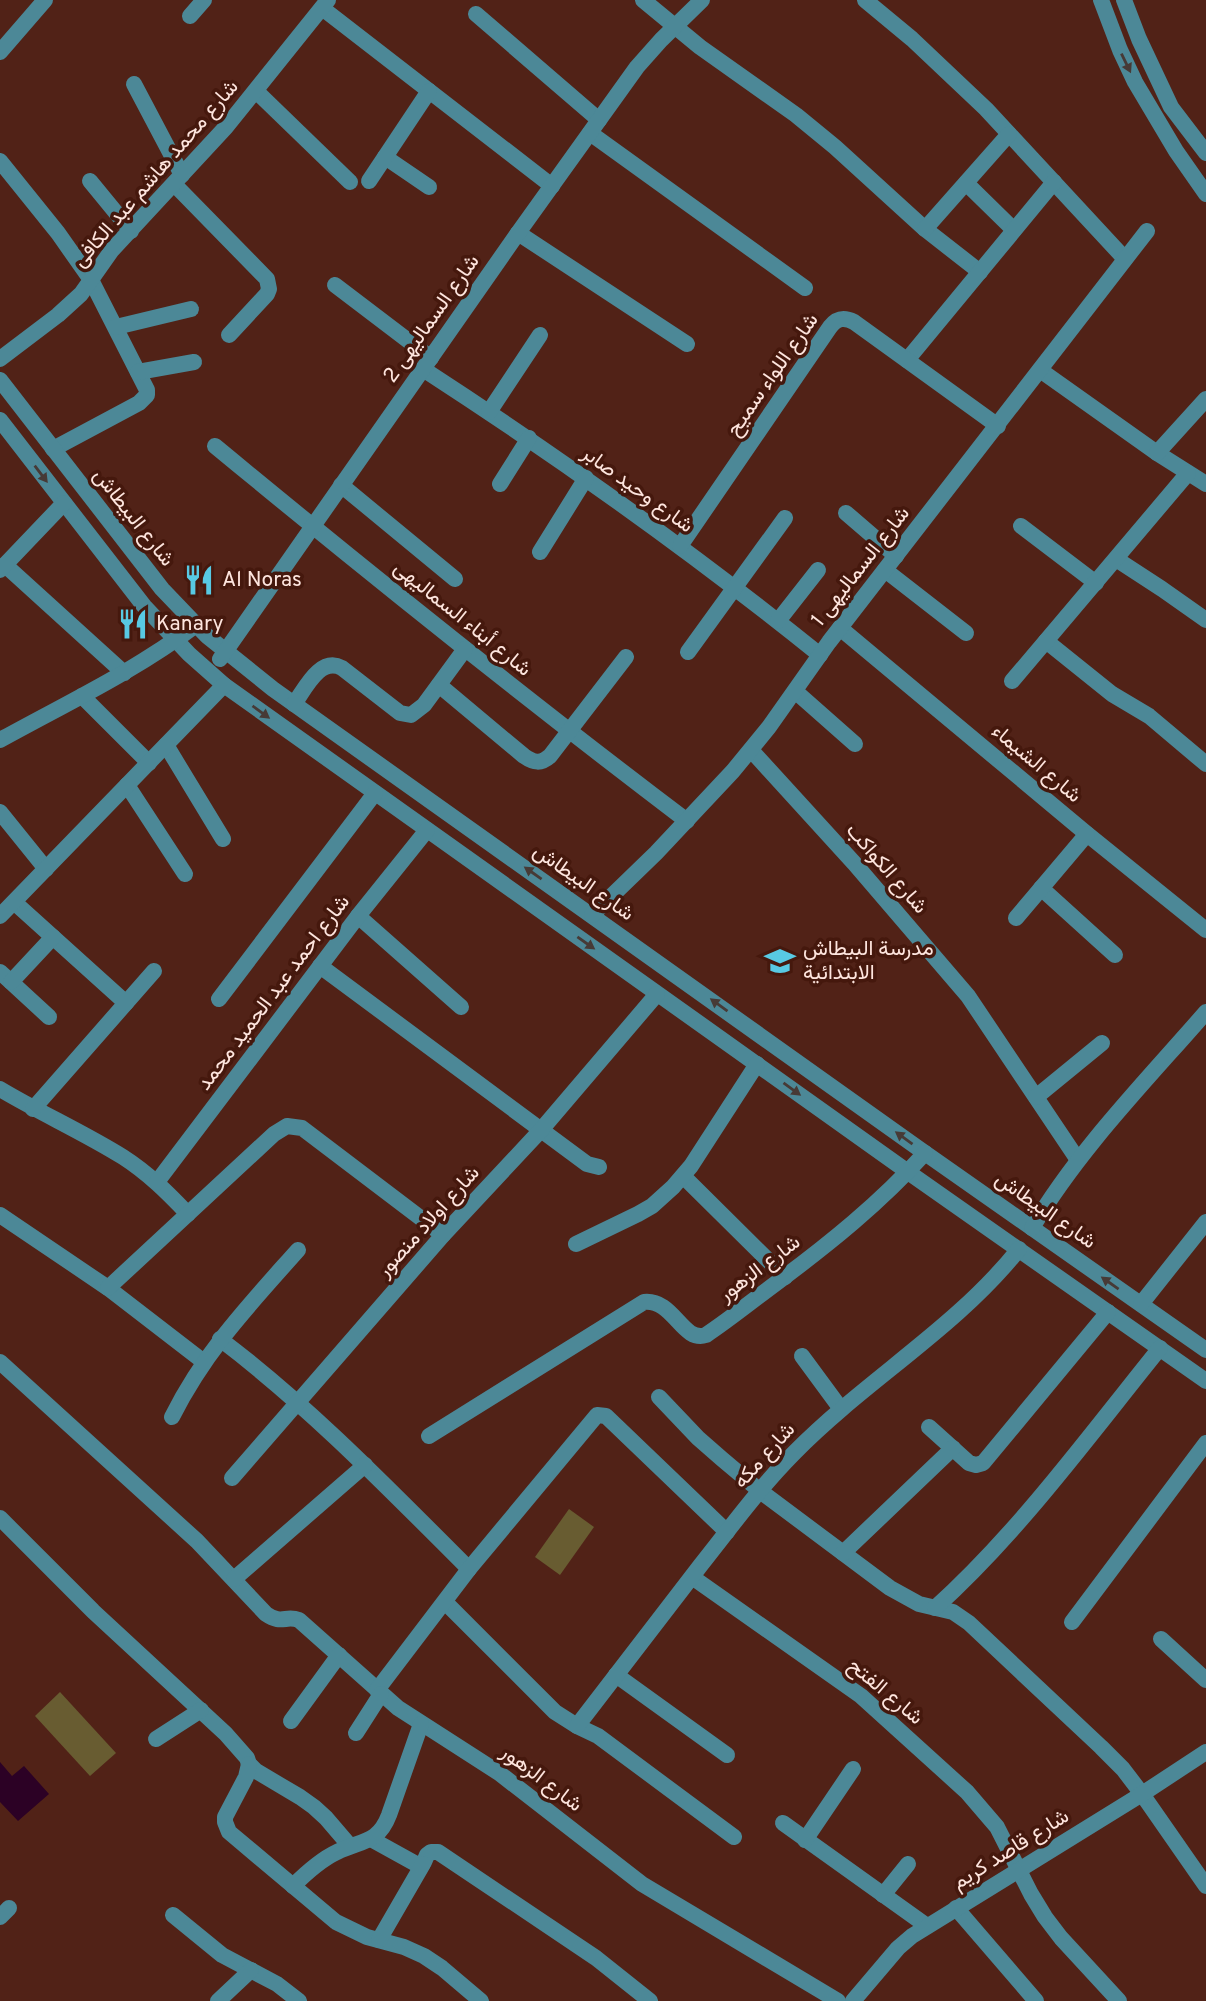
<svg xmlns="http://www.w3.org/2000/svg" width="1206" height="2001" font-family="Overpass,Vazirmatn,sans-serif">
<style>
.green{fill:#685c31}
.water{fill:#2c0125}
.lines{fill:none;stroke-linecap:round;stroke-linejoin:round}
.minor{stroke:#4c8897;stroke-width:16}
.oneway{fill:#473a36}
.labels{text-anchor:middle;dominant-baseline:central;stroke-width:7;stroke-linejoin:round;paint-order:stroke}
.street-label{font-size:21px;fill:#fee5de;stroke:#45180d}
.poi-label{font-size:21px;fill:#fee5de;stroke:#45180d;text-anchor:start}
</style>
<rect width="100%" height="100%" fill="#512217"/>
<g class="green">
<path d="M569,1509L594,1527L560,1575L535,1557Z"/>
<path d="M60,1692L116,1753L90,1776L35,1716Z"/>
</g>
<path class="water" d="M0,1762L12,1776L24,1766L49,1794L18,1821L0,1802Z"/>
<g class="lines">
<g class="minor">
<path d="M643,0L700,47L796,115L835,147L925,229L980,272"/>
<path d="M865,0L912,39L986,109L1125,259"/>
<path d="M1101,0L1120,50L1135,82L1176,151L1206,194"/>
<path d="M1124,0L1139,39L1171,107L1206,153"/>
<path d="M322,8L552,186"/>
<path d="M476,14L599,120"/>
<path d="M190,16L204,0"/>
<path d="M0,52L45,0"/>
<path d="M134,84L182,175"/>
<path d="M256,91L350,182"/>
<path d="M590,133L805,288"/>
<path d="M385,157L429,187"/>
<path d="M0,161L58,233L91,280L147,390V395L139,403L53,449"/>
<path d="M90,181L131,231"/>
<path d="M369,181L429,91"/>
<path d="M966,183L1014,230"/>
<path d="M174,184L267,279L269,289L267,294L229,335"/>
<path d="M925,229L1009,134"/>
<path d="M518,233L687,344"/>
<path d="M335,285L431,358"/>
<path d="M116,327L191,309"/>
<path d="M0,359L58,315L81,294L112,250L226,127L328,0"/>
<path d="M907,360L1054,182"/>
<path d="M423,369C560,458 692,552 820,655"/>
<path d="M1040,370L1157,453L1206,484"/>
<path d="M138,372L194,362"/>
<path d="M0,380L162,589L207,636L273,689L925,1153L1206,1350"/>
<path d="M489,412L540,335"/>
<path d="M0,420L144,606L189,654L224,685L908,1172L1206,1381"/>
<path d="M215,446C370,574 526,699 687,821"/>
<path d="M1157,453L1206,399"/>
<path d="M500,484L529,438"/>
<path d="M341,485L455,579"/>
<path d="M846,513L896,556"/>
<path d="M1021,526L1096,583"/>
<path d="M680,546L830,327C837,318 844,317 854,322L998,426"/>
<path d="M540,552L586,478"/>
<path d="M1116,559L1162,589L1206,620"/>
<path d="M5,565L124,673"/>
<path d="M0,570L64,503"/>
<path d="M885,570L966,633"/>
<path d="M778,621L818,570"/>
<path d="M840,628L1087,834L1206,930"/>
<path d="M1046,641L1112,694L1149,716L1206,764"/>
<path d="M688,652L785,518"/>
<path d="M220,659L518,233L637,67L661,40L702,0"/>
<path d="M1012,681L1188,473"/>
<path d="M439,685L524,756C534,763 541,764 550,756L626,657"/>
<path d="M795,691L855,744"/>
<path d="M82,696L149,763"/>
<path d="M294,704C305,689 320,656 342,668L400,713L411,715L424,705L465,649"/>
<path d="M0,740C67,703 135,671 196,625"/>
<path d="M166,745L223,839"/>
<path d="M751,750L854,863L968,996L1078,1160"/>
<path d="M127,785L185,874"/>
<path d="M0,812L46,869"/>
<path d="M1041,888L1115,955"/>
<path d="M14,902L126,1003"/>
<path d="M592,915L656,853L733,771L769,727L829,642L1147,231"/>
<path d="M0,916L224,685"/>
<path d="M358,916L461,1007"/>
<path d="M1016,918L1087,834"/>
<path d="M320,966L587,1164L599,1167"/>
<path d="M0,972L49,1017"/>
<path d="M11,982L53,937"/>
<path d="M219,999L375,793"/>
<path d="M0,1089C40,1113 83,1132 123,1157C148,1173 168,1193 188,1214"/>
<path d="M1036,1097L1102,1043"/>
<path d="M33,1109L154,971"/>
<path d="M683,1176L785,1277"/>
<path d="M157,1182L358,916L427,830"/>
<path d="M0,1215L108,1288L204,1362"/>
<path d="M1032,1228C1079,1149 1146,1081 1206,1012"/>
<path d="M576,1244L638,1214L652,1206L673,1187L691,1166L757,1064"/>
<path d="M108,1288L274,1134L287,1126L302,1128L443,1235"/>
<path d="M1141,1304L1206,1222"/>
<path d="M220,1339C311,1408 388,1488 469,1569"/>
<path d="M802,1356L841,1409"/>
<path d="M0,1362L197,1541L266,1614C282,1625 285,1615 299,1620L398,1708L499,1773L642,1884L838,2001"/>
<path d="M659,1397L698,1438L722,1459L760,1491L890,1588L919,1604L953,1612L969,1623L1101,1747L1123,1769L1142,1794L1206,1886"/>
<path d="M172,1417C205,1351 250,1304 298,1250"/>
<path d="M929,1427L969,1463L976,1465L983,1463L1108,1312"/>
<path d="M429,1436L644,1302C674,1299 682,1343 706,1335C730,1319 752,1301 775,1284C829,1244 880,1203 925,1153"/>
<path d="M232,1478L443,1235L541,1130L657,994"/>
<path d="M0,1518L93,1611L225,1733L247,1758L249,1764L256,1771L300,1797L314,1807L326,1818L350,1846"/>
<path d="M843,1553L953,1448"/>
<path d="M692,1577L861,1696L967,1792L997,1827L1031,1894L1045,1917L1061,1938L1119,2001"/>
<path d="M234,1579L365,1465"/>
<path d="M445,1602L555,1712L577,1726L598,1736L734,1837"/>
<path d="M935,1608C1020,1531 1088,1437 1160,1348"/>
<path d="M1072,1622L1206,1443"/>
<path d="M1161,1639L1206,1680"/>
<path d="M616,1675L727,1755"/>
<path d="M377,1690L469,1569L597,1415L606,1416L727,1532"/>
<path d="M291,1721L339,1655"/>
<path d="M577,1726C618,1673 659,1619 700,1566C731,1527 760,1487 795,1452C866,1380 956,1328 1019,1249"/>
<path d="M356,1733L381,1694"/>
<path d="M156,1739L201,1710"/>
<path d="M249,1764L246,1777L225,1817V1822L229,1832L336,1922L367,1937L404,1947L424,1956L442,1968L481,2001"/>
<path d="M783,1823L927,1926"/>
<path d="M371,1839L418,1865L424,1862L427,1855L431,1852H438L596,1958L650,2001"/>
<path d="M805,1840L853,1769"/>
<path d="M293,1886C306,1873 320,1860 337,1852C361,1840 378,1844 389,1815L421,1724"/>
<path d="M883,1895L908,1864"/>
<path d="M956,1908L1036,2001"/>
<path d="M173,1915L222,1955L277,1984L299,2001"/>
<path d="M0,1917L9,1908"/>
<path d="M379,1940L423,1864"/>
<path d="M218,2001L251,1970"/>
<path d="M853,2001L898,1948L912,1936L1142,1794L1206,1752"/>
</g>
</g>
<defs><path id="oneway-solid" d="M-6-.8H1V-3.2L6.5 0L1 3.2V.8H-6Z" transform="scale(1.75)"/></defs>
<g class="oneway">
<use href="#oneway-solid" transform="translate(1126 63) rotate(64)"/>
<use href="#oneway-solid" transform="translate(41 474) rotate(53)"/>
<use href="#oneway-solid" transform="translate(261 712) rotate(36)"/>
<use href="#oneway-solid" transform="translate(533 873) rotate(-145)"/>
<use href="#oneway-solid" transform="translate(586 943) rotate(35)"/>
<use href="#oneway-solid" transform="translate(719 1005) rotate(-144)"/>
<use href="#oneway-solid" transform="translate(792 1089) rotate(36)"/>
<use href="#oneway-solid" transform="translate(904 1138) rotate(-144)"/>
<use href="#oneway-solid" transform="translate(1110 1283) rotate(-145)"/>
</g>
<defs>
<g id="restaurant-bare" transform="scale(2.415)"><path d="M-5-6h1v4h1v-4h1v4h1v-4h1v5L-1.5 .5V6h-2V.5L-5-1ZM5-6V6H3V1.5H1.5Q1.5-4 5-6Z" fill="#58c9e3" stroke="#45180d" stroke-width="2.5" paint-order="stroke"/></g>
<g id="school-bare" transform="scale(2.415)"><path d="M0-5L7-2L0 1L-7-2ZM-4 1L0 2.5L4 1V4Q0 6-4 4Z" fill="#58c9e3" stroke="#45180d" stroke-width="2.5" paint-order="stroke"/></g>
</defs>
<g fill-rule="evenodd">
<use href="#restaurant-bare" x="199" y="580"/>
<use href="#restaurant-bare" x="133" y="624"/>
<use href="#school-bare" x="780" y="961"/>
</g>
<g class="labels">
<g class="street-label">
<text transform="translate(156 174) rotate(-49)">شارع محمد هاشم عبد الكافى</text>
<text transform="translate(432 319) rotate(-55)">شارع السماليهى 2</text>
<text transform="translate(773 375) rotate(-55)">شارع اللواء سميح</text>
<text transform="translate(637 490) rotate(36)">شارع وحيد صابر</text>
<text transform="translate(133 518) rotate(52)">شارع البيطاش</text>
<text transform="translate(861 567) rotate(-52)">شارع السماليهى 1</text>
<text transform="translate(462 619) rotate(39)">شارع أبناء السماليهى</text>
<text transform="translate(1036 764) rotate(40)">شارع الشيماء</text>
<text transform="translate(886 869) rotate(49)">شارع الكواكب</text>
<text transform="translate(583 883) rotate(35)">شارع البيطاش</text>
<text transform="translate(274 993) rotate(-53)">شارع احمد عبد الحميد محمد</text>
<text transform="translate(1045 1211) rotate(35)">شارع البيطاش</text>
<text transform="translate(429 1222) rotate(-48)">شارع اولاد منصور</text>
<text transform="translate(760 1269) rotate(-37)">شارع الزهور</text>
<text transform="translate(765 1456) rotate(-48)">شارع مكه</text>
<text transform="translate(885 1692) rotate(40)">شارع الفتح</text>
<text transform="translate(541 1779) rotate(37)">شارع الزهور</text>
<text transform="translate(1011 1850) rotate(-32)">شارع قاصد كريم</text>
</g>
<g class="poi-label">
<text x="222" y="580">Al Noras</text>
<text x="156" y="624">Kanary</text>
<text x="803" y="949">مدرسة البيطاش<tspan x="803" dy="24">الابتدائية</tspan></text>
</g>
</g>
</svg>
